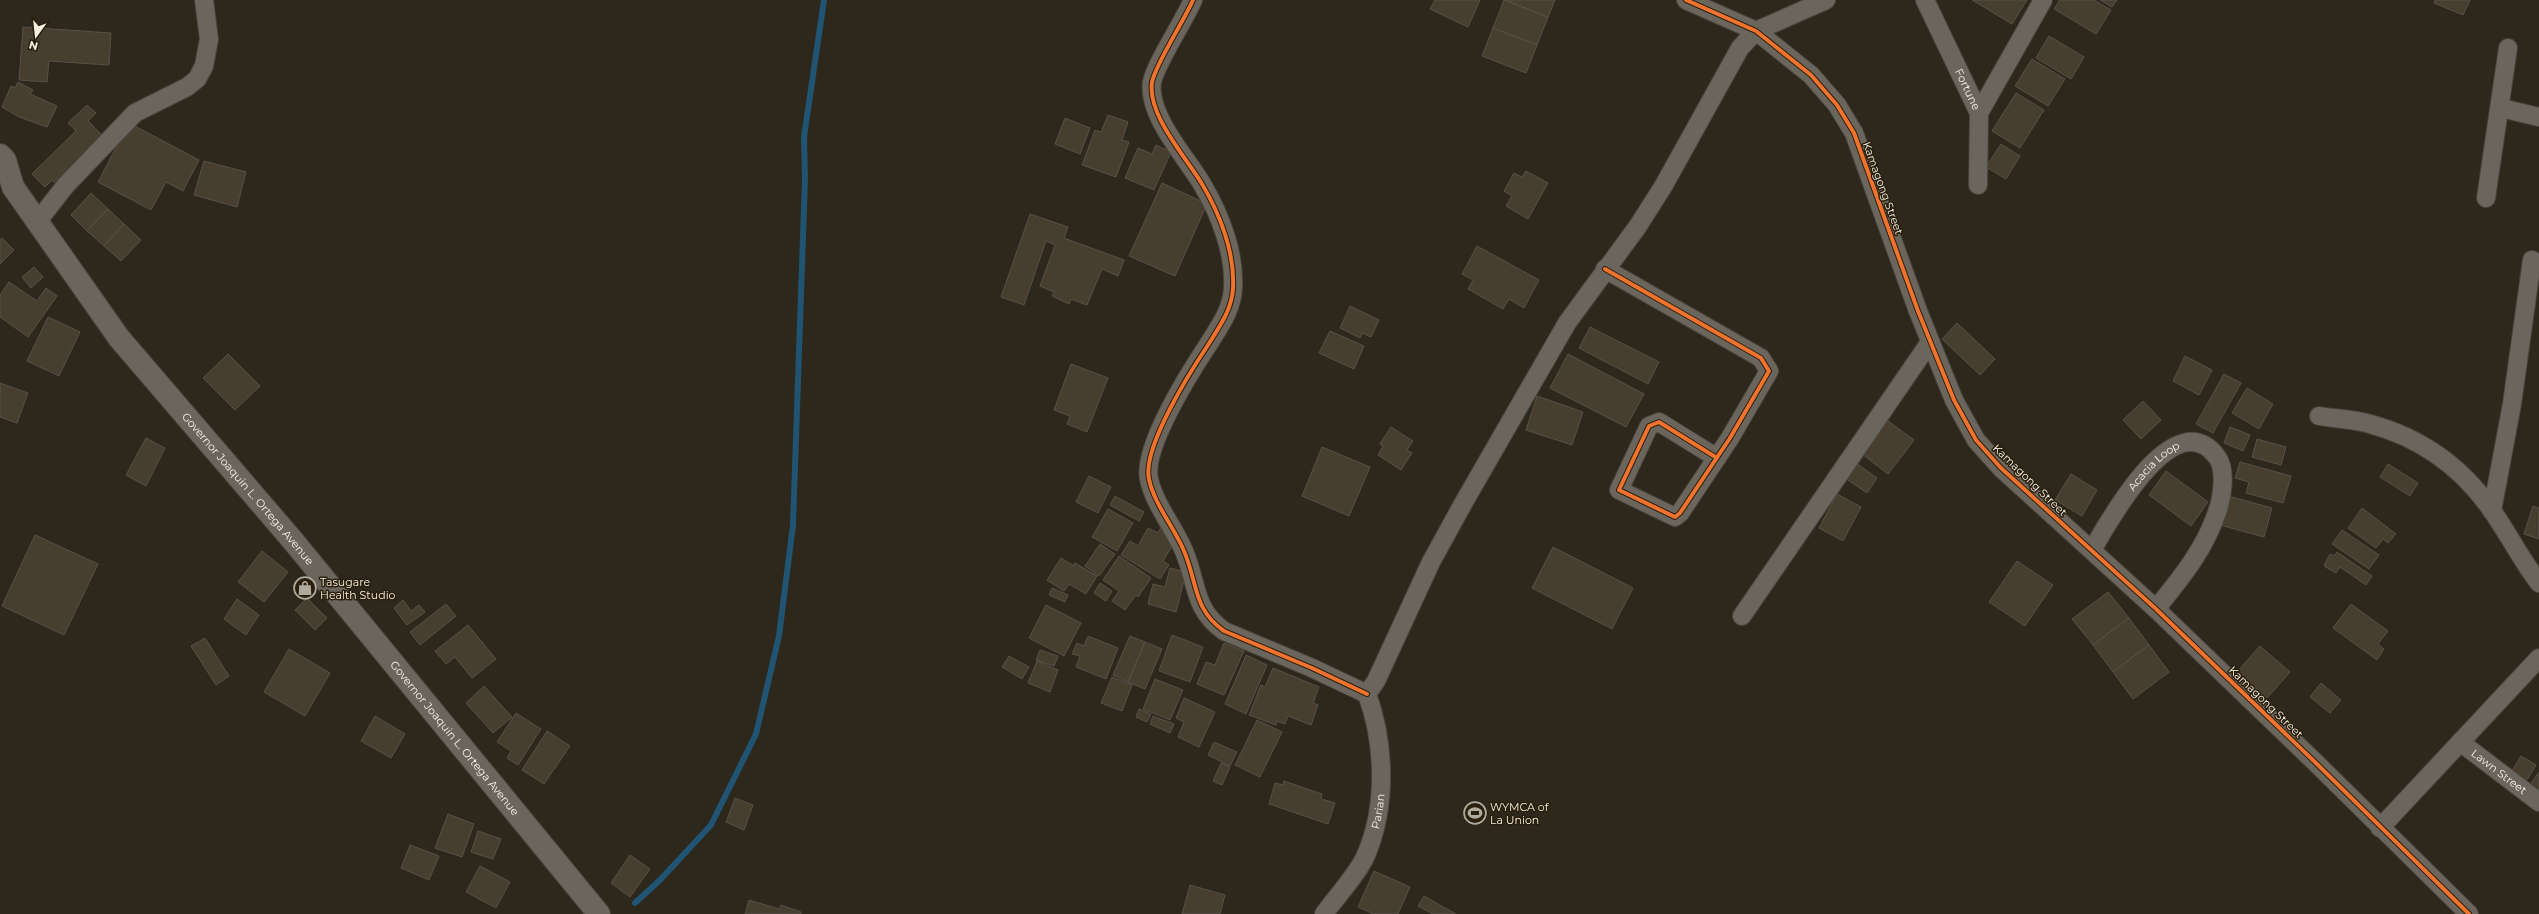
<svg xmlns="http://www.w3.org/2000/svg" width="2539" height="914" font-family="Montserrat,sans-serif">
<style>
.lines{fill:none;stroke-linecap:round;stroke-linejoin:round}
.stream{stroke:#205472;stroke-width:6}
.building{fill:#483e30;stroke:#575148}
.minor-casing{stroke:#4a453c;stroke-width:20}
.secondary-casing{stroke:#4a453c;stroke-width:24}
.minor{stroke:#6b665d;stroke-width:18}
.secondary{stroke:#6b665d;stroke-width:22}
.cycleway-casing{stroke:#2a1f0c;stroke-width:6}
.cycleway{stroke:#ef722f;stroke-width:4}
.labels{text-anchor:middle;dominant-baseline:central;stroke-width:3;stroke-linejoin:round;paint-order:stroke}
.street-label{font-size:11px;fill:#f7f0e4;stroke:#2a1f0c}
.poi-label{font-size:11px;fill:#f7f0e4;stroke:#2a1f0c;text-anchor:start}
</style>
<rect width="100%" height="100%" fill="#2d271c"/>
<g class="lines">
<path class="stream" d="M635,903L660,880L711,825L756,734L779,636L793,525L805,179L804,137L824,0"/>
</g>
<g class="building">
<path d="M1435,0H1480L1468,27L1430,9Z"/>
<path d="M1504,0L1548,17L1537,45L1493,28Z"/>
<path d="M1506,0H1555L1548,17Z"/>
<path d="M1972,0H2027L2012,24Z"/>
<path d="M2060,0H2094L2111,10L2096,34L2054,9Z"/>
<path d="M2100,0H2117L2112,7Z"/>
<path d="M2435,0H2470L2463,15L2434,3Z"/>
<path d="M23,27L111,33L109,65L49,61L47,82L19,80Z"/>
<path d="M1493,28L1537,45L1526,73L1482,56Z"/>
<path d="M2049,36L2084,57L2071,79L2036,58Z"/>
<path d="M2032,59L2065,79L2048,106L2015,86Z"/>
<path d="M18,82L33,90L30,94L57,106L47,127L19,117L2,107L11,86L15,88Z"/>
<path d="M2016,93L2044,110L2020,148L1992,131Z"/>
<path d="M87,105L96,113L88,121L106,139L56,184L52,180L45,187L32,174L76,131L68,123Z"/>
<path d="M1108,115L1128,122L1122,140L1129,142L1116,177L1082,165L1095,130L1101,132Z"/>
<path d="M1065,118L1090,128L1080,154L1055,144Z"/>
<path d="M129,123L199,160L183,191L166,182L151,210L98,182Z"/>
<path d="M2001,144L2020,156L2006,179L1986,167Z"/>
<path d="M1156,145L1171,152L1154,190L1125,178L1138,148L1152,154Z"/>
<path d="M204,161L246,172L237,207L194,195Z"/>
<path d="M1526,171L1548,183L1528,219L1506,206L1512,196L1504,191L1514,173L1522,177Z"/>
<path d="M1162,183L1207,204L1175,276L1129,256Z"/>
<path d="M91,193L108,209L87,231L71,215Z"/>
<path d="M108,209L124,224L104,246L87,231Z"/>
<path d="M1030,214L1068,227L1064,238L1124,260L1118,276L1102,269L1087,305L1071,299L1069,304L1052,296L1054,292L1040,286L1055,245L1046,241L1024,305L1001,297Z"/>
<path d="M124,224L141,240L121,261L104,246Z"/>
<path d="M2,238L14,250L0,264V240Z"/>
<path d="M1477,246L1539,280L1524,308L1509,299L1503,309L1468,289L1473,280L1462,274Z"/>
<path d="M34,267L43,277L31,288L22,277Z"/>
<path d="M9,282L37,301L46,288L57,296L28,337L0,317V295Z"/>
<path d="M1350,306L1379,320L1371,337L1362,333L1360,338L1340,328Z"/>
<path d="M48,317L80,332L59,376L27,361Z"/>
<path d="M1957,323L1995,359L1980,375L1942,339Z"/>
<path d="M1590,327L1659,362L1648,384L1579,348Z"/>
<path d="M1330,331L1364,346L1354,369L1319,353Z"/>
<path d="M228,354L260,386L235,410L203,378Z"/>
<path d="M1568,354L1644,394L1626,427L1550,388Z"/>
<path d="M2185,356L2212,370L2199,395L2173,381Z"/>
<path d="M1071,364L1108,378L1087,432L1067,424L1070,416L1054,410Z"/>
<path d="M2224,374L2241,383L2213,433L2196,424Z"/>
<path d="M0,383L28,393L17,423L0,417Z"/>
<path d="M2247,388L2273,404L2259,429L2232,413Z"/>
<path d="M1537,396L1583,412L1572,445L1526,430Z"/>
<path d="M2143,401L2161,420L2141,439L2123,420Z"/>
<path d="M1888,421L1914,440L1888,474L1862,454Z"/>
<path d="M1391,427L1413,441L1407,450L1412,453L1401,470L1378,455L1383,446L1380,444Z"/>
<path d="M2230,427L2250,435L2243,451L2224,443Z"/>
<path d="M146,438L165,448L146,486L126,475Z"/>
<path d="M2257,439L2286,447L2281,465L2252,457Z"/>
<path d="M1322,447L1370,467L1349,516L1302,496Z"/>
<path d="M2240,462L2291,476L2283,503L2246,493L2249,482L2235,478Z"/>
<path d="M1856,463L1877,478L1867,493L1845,478Z"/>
<path d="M2388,464L2418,483L2410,496L2380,477Z"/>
<path d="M2166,471L2208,502L2191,526L2149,495Z"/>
<path d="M2071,474L2097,490L2082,516L2055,500Z"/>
<path d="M1089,476L1111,487L1098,513L1076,502Z"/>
<path d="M1837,494L1861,507L1843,541L1819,528Z"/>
<path d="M1115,496L1144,512L1139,521L1110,505Z"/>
<path d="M2228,496L2272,508L2264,537L2220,525Z"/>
<path d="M2533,506L2539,508V539L2524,534Z"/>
<path d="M2362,508L2396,534L2388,543L2383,539L2376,548L2348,528Z"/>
<path d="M1108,509L1133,523L1117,551L1092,537Z"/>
<path d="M1148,528L1158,533L1161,528L1177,538L1163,561L1169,565L1160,579L1121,555L1130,541L1138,546Z"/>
<path d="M2342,530L2379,555L2369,569L2332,544Z"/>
<path d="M35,535L98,564L64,635L2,606Z"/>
<path d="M1100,544L1115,554L1099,576L1085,566Z"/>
<path d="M1553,547L1633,588L1612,629L1532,588Z"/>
<path d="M262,551L288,572L264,602L238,582Z"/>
<path d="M2337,552L2372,576L2366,585L2340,567L2336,573L2324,566L2330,554L2334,556Z"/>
<path d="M1119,556L1151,578L1138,597L1136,595L1125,610L1112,601L1119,591L1103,580Z"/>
<path d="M1061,558L1074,566L1075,563L1097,576L1086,594L1069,584L1064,591L1047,580Z"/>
<path d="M2017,561L2053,585L2025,626L1989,602Z"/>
<path d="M1170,568L1186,572L1176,612L1148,604L1153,584L1165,587Z"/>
<path d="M1100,583L1112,591L1106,601L1094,593Z"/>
<path d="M1052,588L1068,595L1065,602L1049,595Z"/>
<path d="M2108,592L2129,618L2093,645L2072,619Z"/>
<path d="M307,598L327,618L315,630L295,610Z"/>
<path d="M237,599L259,615L246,635L224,619Z"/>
<path d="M403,600L411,611L419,605L425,612L407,625L394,608Z"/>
<path d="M446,604L456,616L420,645L410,632Z"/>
<path d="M2351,604L2388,631L2378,644L2384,649L2377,660L2333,628Z"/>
<path d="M1046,605L1081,623L1064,656L1029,638Z"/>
<path d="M2129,618L2149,645L2113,672L2093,645Z"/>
<path d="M468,625L496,659L472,678L455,657L446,664L435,651Z"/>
<path d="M1172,635L1203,647L1190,682L1159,671Z"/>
<path d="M1088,636L1118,648L1106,679L1076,667L1080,656L1072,654L1077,643L1084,646Z"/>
<path d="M1130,636L1145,642L1128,682L1113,675Z"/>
<path d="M205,638L229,676L216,685L191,646Z"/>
<path d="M1145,642L1162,649L1145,689L1128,682Z"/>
<path d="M1224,643L1244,651L1224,695L1197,684L1206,662L1215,665Z"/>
<path d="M2149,645L2169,672L2133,699L2113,672Z"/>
<path d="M2260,646L2290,672L2267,698L2237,672Z"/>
<path d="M289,649L330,673L305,716L264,692Z"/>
<path d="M1040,650L1058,656L1054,666L1036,660Z"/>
<path d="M1246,655L1267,665L1246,714L1225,704Z"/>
<path d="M1009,656L1029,667L1022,679L1002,667Z"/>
<path d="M1037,661L1058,670L1050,692L1028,683Z"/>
<path d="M1273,668L1319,687L1313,703L1318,705L1311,725L1288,716L1285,724L1277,721L1276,725L1249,715L1261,685L1265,687Z"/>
<path d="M1112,677L1132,685L1122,711L1101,703Z"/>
<path d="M1155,679L1183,690L1170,720L1143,709Z"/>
<path d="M2321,683L2341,700L2330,713L2310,697Z"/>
<path d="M484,686L512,717L493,733L466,703Z"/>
<path d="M1184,698L1215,712L1199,747L1178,737L1184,722L1176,718Z"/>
<path d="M1139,709L1151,714L1147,722L1136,717Z"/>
<path d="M516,713L541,729L518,765L507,758L511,751L497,742Z"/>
<path d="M375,716L405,734L391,758L361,741Z"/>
<path d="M1153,716L1174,724L1170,733L1150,724Z"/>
<path d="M1257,720L1282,732L1260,777L1235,765Z"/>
<path d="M547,731L570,746L544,784L522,770Z"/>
<path d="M1214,742L1237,752L1230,766L1208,755Z"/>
<path d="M2521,756L2536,765L2525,783L2510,774Z"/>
<path d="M1221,763L1230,767L1222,785L1213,781Z"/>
<path d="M2539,772V793L2529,786Z"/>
<path d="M1284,781L1322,794L1321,799L1335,803L1328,824L1269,804L1275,783L1283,785Z"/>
<path d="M735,798L753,805L744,830L726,822Z"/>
<path d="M448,814L474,824L462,857L435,848Z"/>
<path d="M478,831L501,839L493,859L471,852Z"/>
<path d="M410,845L439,856L429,880L401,868Z"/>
<path d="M630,855L650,869L630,897L611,883Z"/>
<path d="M480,866L510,882L496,908L466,892Z"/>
<path d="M1374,871L1410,887L1398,914H1374L1358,907Z"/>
<path d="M1190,885L1225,895L1220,914H1182Z"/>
<path d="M1424,896L1456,914H1433L1418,906Z"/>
<path d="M749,900L779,909L781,905L801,912V914H745Z"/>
</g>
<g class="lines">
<g class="minor-casing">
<g id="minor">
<path d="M1193,0C1184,21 1156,63 1152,82C1147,115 1186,157 1202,184C1220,214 1235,253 1233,288C1232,310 1219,327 1208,345C1190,372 1142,448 1149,479C1154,504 1174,527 1184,551C1198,584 1193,609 1224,631L1312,668L1367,694"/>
<path d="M1686,0L1756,31L1811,75L1837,105L1854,133L1918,311L1954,400L1976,440L2001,468L2156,609L2318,765L2469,914"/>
<path id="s1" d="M1925,0L1979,113L1978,185"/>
<path d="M2501,108L2539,117"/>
<path d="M1979,113L2043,0"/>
<path d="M2486,198L2508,48"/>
<path d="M37,222L66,185L135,113L187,87L197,79L204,66L209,39L204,0"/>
<path d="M1605,269L1761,358L1769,371L1730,438L1680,513L1675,517L1619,490L1649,426L1659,422L1717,458"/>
<path d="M2319,416C2336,419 2354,419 2370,424C2422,438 2463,468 2493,512C2509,535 2522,561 2539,583"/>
<path d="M2492,511L2512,404L2532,260"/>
<path id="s2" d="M2092,550C2109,521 2175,400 2217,457C2227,470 2222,500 2216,515C2203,552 2180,579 2156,609"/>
<path d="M1742,616L1930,342"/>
<path d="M1367,694L1376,681L1431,562L1464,502L1567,323L1638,226L1664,185L1740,48L1756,31L1826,0"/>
<path id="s3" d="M2460,742L2539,802"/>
<path d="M2380,828L2539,658"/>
<path id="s4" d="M1324,914C1336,897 1358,874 1366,855C1387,806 1385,744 1367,694"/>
</g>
</g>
<g class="secondary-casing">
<g id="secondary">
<path id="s5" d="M0,155L5,160L13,187L119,338L294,542L599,914"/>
</g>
</g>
<use href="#minor" class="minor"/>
<use href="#secondary" class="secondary"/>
<g class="cycleway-casing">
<g id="cycleway">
<path d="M1193,0C1184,21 1156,63 1152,82C1147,115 1186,157 1202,184C1220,214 1235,253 1233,288C1232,310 1219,327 1208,345C1190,372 1142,448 1149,479C1154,504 1174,527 1184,551C1198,584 1193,609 1224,631L1312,668L1367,694"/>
<path d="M1686,0L1756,31L1811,75L1837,105L1854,133L1918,311L1954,400L1976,440L2001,468L2156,609L2318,765L2469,914"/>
<path d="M1605,269L1761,358L1769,371L1730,438L1680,513L1675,517L1619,490L1649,426L1659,422L1717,458"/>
</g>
</g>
<use href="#cycleway" class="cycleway"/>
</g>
<defs>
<g id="shop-ring" transform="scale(1.15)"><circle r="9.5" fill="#2a1f0c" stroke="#b0aa9e" stroke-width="1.5"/><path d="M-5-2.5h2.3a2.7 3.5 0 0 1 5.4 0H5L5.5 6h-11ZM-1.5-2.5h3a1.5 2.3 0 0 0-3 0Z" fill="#b0aa9e"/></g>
<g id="stadium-ring" transform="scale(1.15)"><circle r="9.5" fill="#2a1f0c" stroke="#b0aa9e" stroke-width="1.5"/><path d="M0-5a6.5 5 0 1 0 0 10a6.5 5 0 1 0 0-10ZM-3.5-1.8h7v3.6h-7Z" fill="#b0aa9e"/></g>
</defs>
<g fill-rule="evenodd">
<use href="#shop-ring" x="305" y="588"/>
<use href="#stadium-ring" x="1475" y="813"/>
</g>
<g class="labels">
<g class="street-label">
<text stroke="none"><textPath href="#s1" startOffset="99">Fortune</textPath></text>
<text transform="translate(1883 188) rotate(70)">Kamagong Street</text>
<text stroke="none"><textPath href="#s2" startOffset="105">Acacia Loop</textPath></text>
<text transform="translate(2030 480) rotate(44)">Kamagong Street</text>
<text stroke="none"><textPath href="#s5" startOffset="418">Governor Joaquin L. Ortega Avenue</textPath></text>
<text transform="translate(2266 702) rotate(44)">Kamagong Street</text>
<text stroke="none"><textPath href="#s5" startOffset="742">Governor Joaquin L. Ortega Avenue</textPath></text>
<text stroke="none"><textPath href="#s3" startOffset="49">Lawn Street</textPath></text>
<text stroke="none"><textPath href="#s4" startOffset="118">Parian</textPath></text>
</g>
<g class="poi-label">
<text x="320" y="582">Tasugare<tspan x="320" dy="13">Health Studio</tspan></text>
<text x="1490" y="807">WYMCA of<tspan x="1490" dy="13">La Union</tspan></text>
</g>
</g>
<g transform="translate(36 36) rotate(195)" stroke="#2a1f0c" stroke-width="3" paint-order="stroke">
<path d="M0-3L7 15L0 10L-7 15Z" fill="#f7f0e4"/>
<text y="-6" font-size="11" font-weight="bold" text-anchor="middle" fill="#f7f0e4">N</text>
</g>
</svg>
